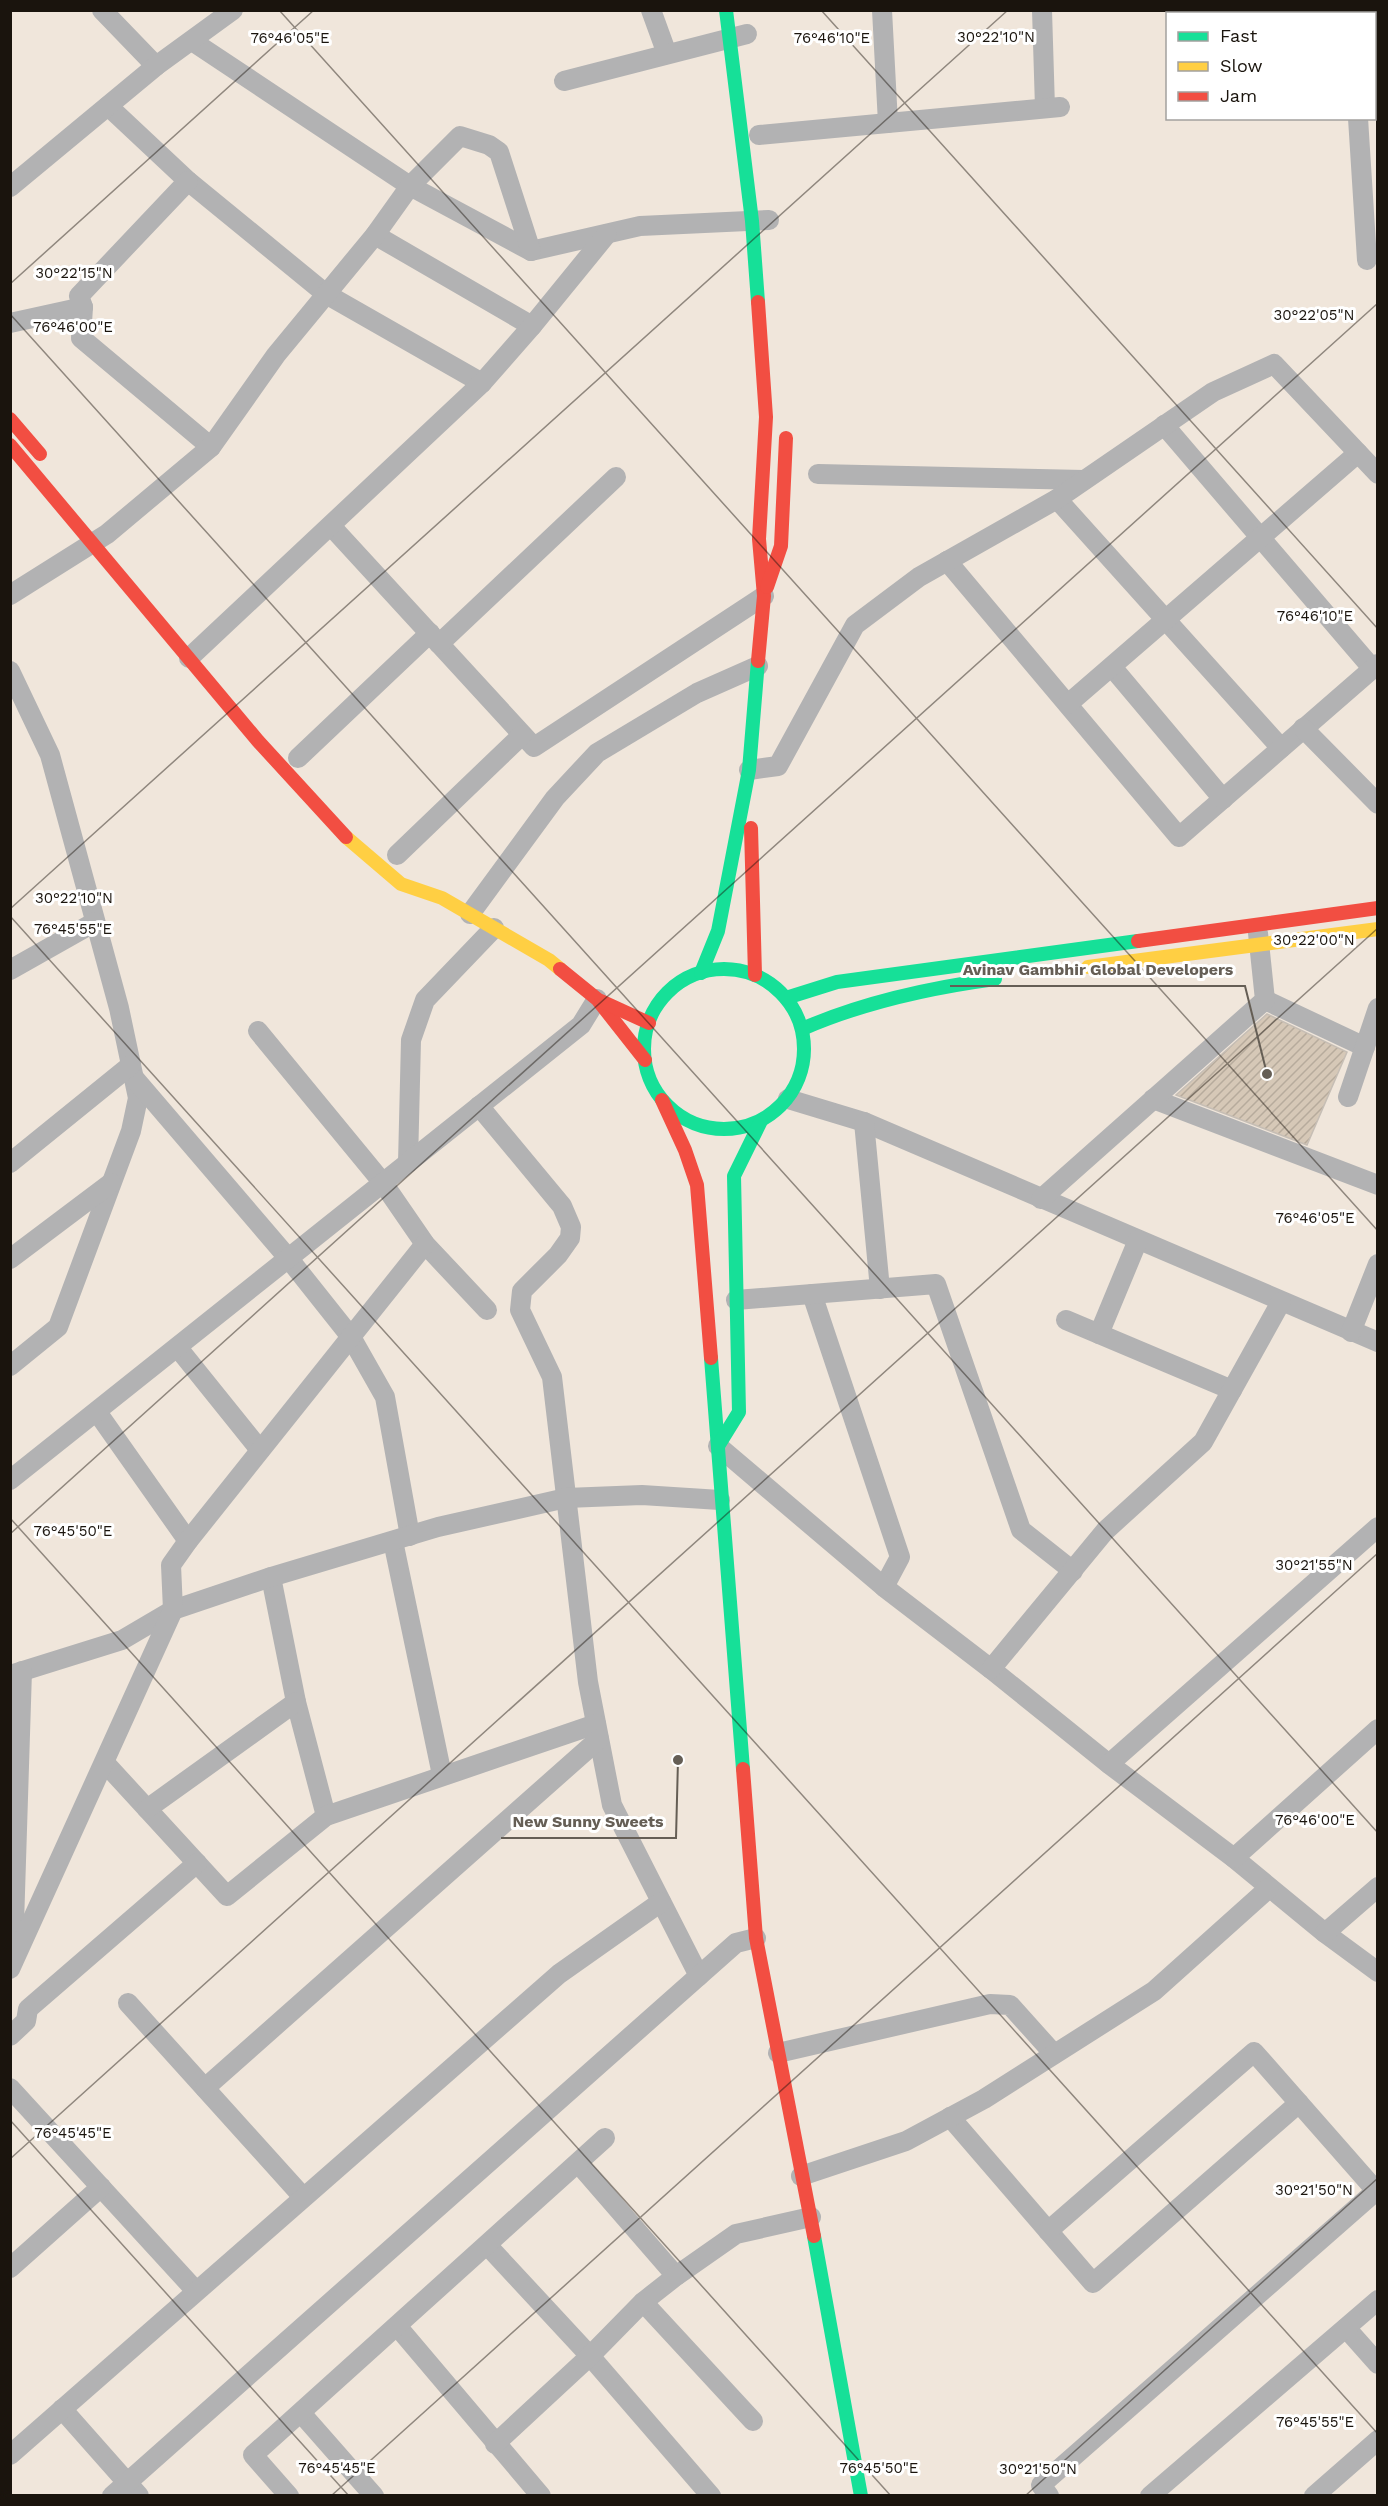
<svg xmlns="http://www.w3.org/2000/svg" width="1388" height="2506" font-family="'Work Sans',sans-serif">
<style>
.building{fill:url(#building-hatch);stroke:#c6beb5;stroke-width:1.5}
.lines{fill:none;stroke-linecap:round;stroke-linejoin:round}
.street{stroke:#b2b2b3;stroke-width:20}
.fast{stroke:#16e098;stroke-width:14}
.slow{stroke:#ffcf43;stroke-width:14}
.jam{stroke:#f24e42;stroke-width:14}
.ticks{fill:none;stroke:#1a140d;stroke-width:1.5;stroke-opacity:0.45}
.ticks-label{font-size:15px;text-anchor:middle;fill:#1a140d;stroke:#fff;stroke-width:6;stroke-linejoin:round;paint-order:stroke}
.leader{fill:none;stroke:#655e55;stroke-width:2}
.callout-dot{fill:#655e55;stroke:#fff;stroke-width:2}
.callout-label{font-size:16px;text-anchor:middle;font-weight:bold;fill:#655e55;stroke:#fff;stroke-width:6;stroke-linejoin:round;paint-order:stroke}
</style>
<defs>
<pattern id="building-hatch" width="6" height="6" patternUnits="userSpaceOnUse" patternTransform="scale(1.5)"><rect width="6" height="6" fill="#d6c8b7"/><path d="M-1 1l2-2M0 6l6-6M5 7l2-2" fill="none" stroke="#b7ab9c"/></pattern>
</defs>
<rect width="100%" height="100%" fill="#f0e6db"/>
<path class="building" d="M1267,1014L1347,1052L1307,1145L1176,1095Z"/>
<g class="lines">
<g class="street">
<path d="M102,10L156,66"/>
<path d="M651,10L667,54"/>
<path d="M882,10L888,123"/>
<path d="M1042,10L1045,108"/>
<path d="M1352,10V14"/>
<path d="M192,41L410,186L531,251L640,226L769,220"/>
<path d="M564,81L747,34"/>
<path d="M108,106L188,181L326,294L482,383"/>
<path d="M1358,118L1367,260"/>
<path d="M759,135L1060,107"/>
<path d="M10,187L156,66L233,10"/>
<path d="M375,235L532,326"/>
<path d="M83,307L81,338L211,447"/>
<path d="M10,323L83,307L79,296L188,181"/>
<path d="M1164,425L1372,668"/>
<path d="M818,474L1084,480"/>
<path d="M1057,499L1281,748"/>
<path d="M331,526L534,747L764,596"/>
<path d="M947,561L1179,837L1378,664"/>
<path d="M10,595L107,534L211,447L276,355L375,235L410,186L460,136L489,145L499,152L531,251"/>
<path d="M439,644L616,477"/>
<path d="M189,658L482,383L532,326L607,234"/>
<path d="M1112,667L1223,799"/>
<path d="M10,671L50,755L119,1008L138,1098L131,1131L58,1327L10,1366"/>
<path d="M1068,704L1358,453"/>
<path d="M1303,728L1378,804"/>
<path d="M298,758L430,633"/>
<path d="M749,770L778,766L855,625L919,577L1057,499L1213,392L1274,364L1378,474"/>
<path d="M397,855L522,735"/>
<path d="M470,914L555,798L597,753L697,693L758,666"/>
<path d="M10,970L95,922"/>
<path d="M1265,1000L1365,1047"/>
<path d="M258,1031L383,1183L425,1244L487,1310"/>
<path d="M135,1079L289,1259L351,1337L385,1397L410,1536"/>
<path d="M1348,1097L1378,1008"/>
<path d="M788,1099L864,1122L1378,1342"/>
<path d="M1153,1099L1378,1185"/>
<path d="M479,1106L562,1206L571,1227L570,1238L558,1255L522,1291L520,1310L552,1377L588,1682L612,1805L699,1976"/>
<path d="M864,1122L880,1289"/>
<path d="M10,1163L131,1065"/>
<path d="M408,1163L411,1040L425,1000L494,928"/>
<path d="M1041,1199L1265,1000L1258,933"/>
<path d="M10,1259L111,1183"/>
<path d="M812,1294L900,1557L884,1587"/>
<path d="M736,1300L936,1284L1021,1530L1073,1571"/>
<path d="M1066,1320L1232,1390"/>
<path d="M1351,1332L1378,1264"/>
<path d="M1099,1334L1138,1240"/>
<path d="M178,1348L260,1450"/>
<path d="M97,1412L188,1541"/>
<path d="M718,1446L884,1587L991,1669L1109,1764L1234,1858L1325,1933L1378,1972"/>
<path d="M10,1480L581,1025L597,999"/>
<path d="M393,1541L442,1775"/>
<path d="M271,1577L296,1702L326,1816"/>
<path d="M991,1669L1105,1531L1203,1442L1281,1302"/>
<path d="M10,1675L122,1640L173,1610L271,1577L438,1527L566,1498L642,1495L720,1500"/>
<path d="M105,1763L227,1896L326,1816L596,1724"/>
<path d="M1109,1764L1378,1527"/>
<path d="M147,1809L296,1702"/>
<path d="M1234,1858L1378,1729"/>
<path d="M1325,1933L1378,1887"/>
<path d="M13,1956L22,1671"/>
<path d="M10,1969L173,1610L171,1565L188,1541L425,1244"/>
<path d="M128,2003L303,2197"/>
<path d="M10,2036L26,2021L28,2009L197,1863"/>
<path d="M778,2053L990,2004L1010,2005L1054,2054"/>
<path d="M10,2088L196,2291"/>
<path d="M205,2088L599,1739"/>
<path d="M950,2117L1093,2283L1299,2103"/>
<path d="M578,2163L676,2276"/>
<path d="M801,2176L906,2141L984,2099L1154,1991L1269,1888"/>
<path d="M1048,2231L1254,2052L1378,2193"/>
<path d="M487,2245L590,2356L711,2496"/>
<path d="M10,2268L101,2187"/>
<path d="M643,2302L753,2421"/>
<path d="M397,2326L541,2496"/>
<path d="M1346,2328L1378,2364"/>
<path d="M62,2409L139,2496"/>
<path d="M301,2413L374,2496"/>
<path d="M495,2444L590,2356L643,2302L676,2276L736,2234L811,2217"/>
<path d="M10,2455L559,1974L661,1902"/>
<path d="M112,2496L736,1943L756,1938"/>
<path d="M289,2496L253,2455L605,2138"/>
<path d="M1049,2496L1041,2485L1376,2191"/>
<path d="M1150,2496L1378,2300"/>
<path d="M1314,2496L1378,2440"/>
</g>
<g class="fast">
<path d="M726,10L752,221L758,302"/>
<circle cx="724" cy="1049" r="80"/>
<path d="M701,973L718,931L749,770L758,661"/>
<path d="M786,998L837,982L1138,941"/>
<path d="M802,1029C864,1002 928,988 995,979"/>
<path d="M711,1358L743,1769"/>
<path d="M718,1446L739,1412L734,1176L761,1121"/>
<path d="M814,2236L861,2496"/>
</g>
<g class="slow">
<path d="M346,837L401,884L442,898L549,960L560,969"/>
<path d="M1088,967L1378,929"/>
</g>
<g class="jam">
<path d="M758,302L766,417L759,539L764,596L758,661"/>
<path d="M10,419L40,454"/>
<path d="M10,445L258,741L346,837"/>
<path d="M767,587L781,546L786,438"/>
<path d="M751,828L755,975"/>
<path d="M1138,941L1378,908"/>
<path d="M560,969L597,999L645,1060"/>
<path d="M601,1001L649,1023"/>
<path d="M662,1100L685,1150L697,1185L711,1358"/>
<path d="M743,1769L756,1938L814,2236"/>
</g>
</g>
<path class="ticks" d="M279,10L1378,1231M821,10L1378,629M1363,10L1365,14M1374,24L1378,27M10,284L314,10M10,314L1378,1833M10,909L1008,10M10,916L1378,2434M10,1518L891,2496M10,1534L1378,303M10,2120L349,2496M10,2159L1378,928M331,2496L1378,1553M1025,2496L1378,2178"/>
<g class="ticks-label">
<text x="996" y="42">30°22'10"N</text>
<text x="290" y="43">76°46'05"E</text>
<text x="832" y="43">76°46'10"E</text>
<text x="74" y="278">30°22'15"N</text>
<text x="1314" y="320">30°22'05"N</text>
<text x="73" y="332">76°46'00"E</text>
<text x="1315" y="621">76°46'10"E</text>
<text x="74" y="903">30°22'10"N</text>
<text x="73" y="934">76°45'55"E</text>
<text x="1314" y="945">30°22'00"N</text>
<text x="1315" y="1223">76°46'05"E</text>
<text x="73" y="1536">76°45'50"E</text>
<text x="1314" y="1570">30°21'55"N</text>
<text x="1315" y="1825">76°46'00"E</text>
<text x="73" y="2138">76°45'45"E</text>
<text x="1314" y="2195">30°21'50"N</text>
<text x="1315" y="2427">76°45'55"E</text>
<text x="337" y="2473">76°45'45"E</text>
<text x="879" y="2473">76°45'50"E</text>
<text x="1038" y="2474">30°21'50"N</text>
</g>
<path class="leader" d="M1267 1074L1245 986H950M678 1760L676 1838H501"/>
<g class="callout-dot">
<circle cx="1267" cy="1074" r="6"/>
<circle cx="678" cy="1760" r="6"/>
</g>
<g class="callout-label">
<text x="1098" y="975">Avinav Gambhir Global Developers</text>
<text x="588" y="1827">New Sunny Sweets</text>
</g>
<rect width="1388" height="2506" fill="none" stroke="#1a140d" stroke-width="24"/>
<rect x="1166" y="12" width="210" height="108" fill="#ffffff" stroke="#a3a19e" stroke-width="1.5"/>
<rect x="1178" y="32" width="30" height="9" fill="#16e098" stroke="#a3a19e" stroke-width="1.5"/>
<text x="1220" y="42" font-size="18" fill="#1a140d">Fast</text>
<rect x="1178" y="62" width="30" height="9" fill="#ffcf43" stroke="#a3a19e" stroke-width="1.5"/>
<text x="1220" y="72" font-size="18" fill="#1a140d">Slow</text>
<rect x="1178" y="92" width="30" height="9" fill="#f24e42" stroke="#a3a19e" stroke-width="1.5"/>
<text x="1220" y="102" font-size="18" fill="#1a140d">Jam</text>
</svg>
